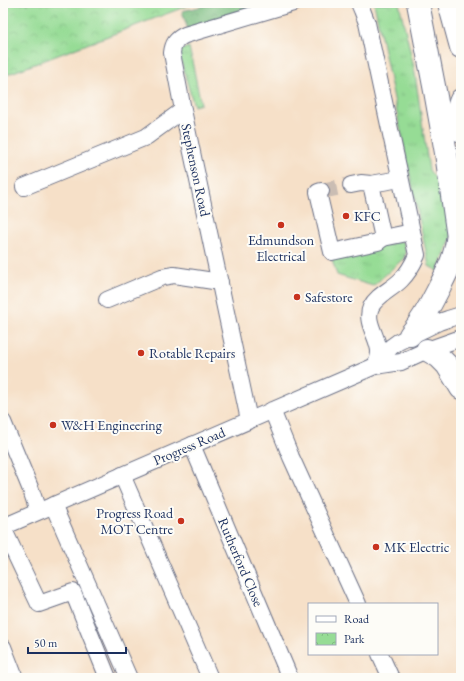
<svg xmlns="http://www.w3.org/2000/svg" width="464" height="681" font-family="'EB Garamond',serif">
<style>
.grass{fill:url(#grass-tufts);stroke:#58867a}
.forest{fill:url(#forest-crowns);stroke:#4a766e}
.park{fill:url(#park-crowns);stroke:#58867a}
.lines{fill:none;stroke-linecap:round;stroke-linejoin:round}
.minor-tunnel{stroke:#cabdb3;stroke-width:16;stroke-dasharray:16 8;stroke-linecap:butt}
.minor-casing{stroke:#686d83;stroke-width:18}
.highway-casing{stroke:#686d83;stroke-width:24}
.minor{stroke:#fff;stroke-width:16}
.highway{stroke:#fff;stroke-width:22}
.poi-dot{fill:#c8321e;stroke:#fdfcf7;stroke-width:1.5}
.labels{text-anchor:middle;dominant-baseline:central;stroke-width:4;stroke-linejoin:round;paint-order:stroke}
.street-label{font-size:14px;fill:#1b2f5e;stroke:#fdfcf7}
.poi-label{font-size:14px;fill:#1b2f5e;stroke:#fdfcf7;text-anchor:start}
</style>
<defs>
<pattern id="grass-tufts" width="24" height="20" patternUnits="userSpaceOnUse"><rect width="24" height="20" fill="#96dc95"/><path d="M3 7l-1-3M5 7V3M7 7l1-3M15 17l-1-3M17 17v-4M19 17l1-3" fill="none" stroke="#81bd83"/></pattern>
<pattern id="forest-crowns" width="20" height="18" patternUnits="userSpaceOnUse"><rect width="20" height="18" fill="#78bc7e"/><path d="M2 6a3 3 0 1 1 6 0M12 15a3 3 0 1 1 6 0" fill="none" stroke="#62996a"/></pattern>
<pattern id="park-crowns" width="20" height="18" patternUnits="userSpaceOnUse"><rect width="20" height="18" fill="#96dc95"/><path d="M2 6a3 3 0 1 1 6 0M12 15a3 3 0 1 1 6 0" fill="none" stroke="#81bd83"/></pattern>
</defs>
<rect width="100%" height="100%" fill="#fdfcf7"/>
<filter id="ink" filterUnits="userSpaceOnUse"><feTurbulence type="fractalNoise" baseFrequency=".025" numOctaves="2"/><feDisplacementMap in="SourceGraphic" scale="8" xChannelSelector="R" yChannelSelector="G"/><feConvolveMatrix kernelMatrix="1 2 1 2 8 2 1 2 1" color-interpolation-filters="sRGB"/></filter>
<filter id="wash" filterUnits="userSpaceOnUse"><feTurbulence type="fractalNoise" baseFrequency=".012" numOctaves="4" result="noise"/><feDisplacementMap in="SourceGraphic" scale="16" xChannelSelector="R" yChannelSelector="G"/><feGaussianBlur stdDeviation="0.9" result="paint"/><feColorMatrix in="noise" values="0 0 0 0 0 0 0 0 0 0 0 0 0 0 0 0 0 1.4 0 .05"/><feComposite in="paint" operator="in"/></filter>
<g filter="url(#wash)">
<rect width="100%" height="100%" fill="#f6e0c8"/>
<g class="grass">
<path d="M374,3H399L414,67L429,170L443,188L452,236L438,271L429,266Z"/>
<path d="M189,47L201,104L194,106L178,51Z"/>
<path d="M403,241L406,253L404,258L373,286L337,275L331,256Z"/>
</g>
<path class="forest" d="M216,3H293L188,30L182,11Z"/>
<path class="park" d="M3,3H195L3,76Z"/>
</g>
<g filter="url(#ink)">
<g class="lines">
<path class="minor-tunnel" d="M321,191L351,185"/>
<g class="minor-casing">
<g id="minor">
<path d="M359,3L362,10L367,23L417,255C413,264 408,273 401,280C391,290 377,295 371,307C364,322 379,338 379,352C379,357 377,362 375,366"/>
<path d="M400,179L371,184L383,238L412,232"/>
<path d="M351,185L361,183L371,184"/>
<path d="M24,187L146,137L183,110"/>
<path d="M321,191L318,192L332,252L378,242L383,238"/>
<path d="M107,300L162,277L174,275L220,282"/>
<path d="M376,365L391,347L398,342L439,322L448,319L461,315"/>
<path d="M272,410L291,457L358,604"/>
<path d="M249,420L183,110L172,53C173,44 176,39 185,35L293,3"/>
<path d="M3,422L31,490L38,511"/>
<path d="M192,445L290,678"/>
<path d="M122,475L210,678"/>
<path d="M53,505L129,678"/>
<path d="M3,527L375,366L401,362L427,350L461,338"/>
<path d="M3,528L39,604L73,592L108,678"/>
<path d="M3,647L15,678"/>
<path d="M380,654L391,678"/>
</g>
</g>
<g class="highway-casing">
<g id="highway">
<path d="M418,3L435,91L446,153L461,259"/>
<path d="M449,3L461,47"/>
<path d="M461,100C456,110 459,120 461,131"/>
<path d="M410,335C422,321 430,306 438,290C446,274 455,258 457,240"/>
<path d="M427,350L439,357L447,365L461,388"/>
</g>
</g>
<use href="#minor" class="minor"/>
<use href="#highway" class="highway"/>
</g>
</g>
<g class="poi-dot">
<circle cx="346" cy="216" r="4"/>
<circle cx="281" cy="225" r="4"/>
<circle cx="297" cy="297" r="4"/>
<circle cx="141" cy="353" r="4"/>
<circle cx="53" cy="425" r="4"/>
<circle cx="181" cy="521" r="4"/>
<circle cx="376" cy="547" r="4"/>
</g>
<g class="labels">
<g class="street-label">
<text transform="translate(196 170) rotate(78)">Stephenson Road</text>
<text transform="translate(189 446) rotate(-23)">Progress Road</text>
<text transform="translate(241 562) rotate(67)">Rutherford Close</text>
</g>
<g class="poi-label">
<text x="354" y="216">KFC</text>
<text x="281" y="240" text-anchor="middle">Edmundson<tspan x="281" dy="16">Electrical</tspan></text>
<text x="305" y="297">Safestore</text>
<text x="149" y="353">Rotable Repairs</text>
<text x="61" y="425">W&amp;H Engineering</text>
<text x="173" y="513" text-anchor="end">Progress Road<tspan x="173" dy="16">MOT Centre</tspan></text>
<text x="384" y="547">MK Electric</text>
</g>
</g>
<rect width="464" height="681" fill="none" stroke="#fdfcf7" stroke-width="16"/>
<rect x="308" y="603" width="130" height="52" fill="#fdfcf7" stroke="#a3aaba"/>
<rect x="316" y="616" width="20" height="6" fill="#ffffff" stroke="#a3aaba"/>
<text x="344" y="623" font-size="12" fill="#1b2f5e">Road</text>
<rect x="316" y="633" width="20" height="12" fill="url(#park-crowns)" stroke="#a3aaba"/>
<text x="344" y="643" font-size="12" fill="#1b2f5e">Park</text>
<path d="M28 647v6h98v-6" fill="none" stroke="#1b2f5e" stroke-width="2"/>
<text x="34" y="647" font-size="12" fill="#1b2f5e" stroke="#fdfcf7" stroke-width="3" paint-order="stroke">50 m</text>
</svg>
